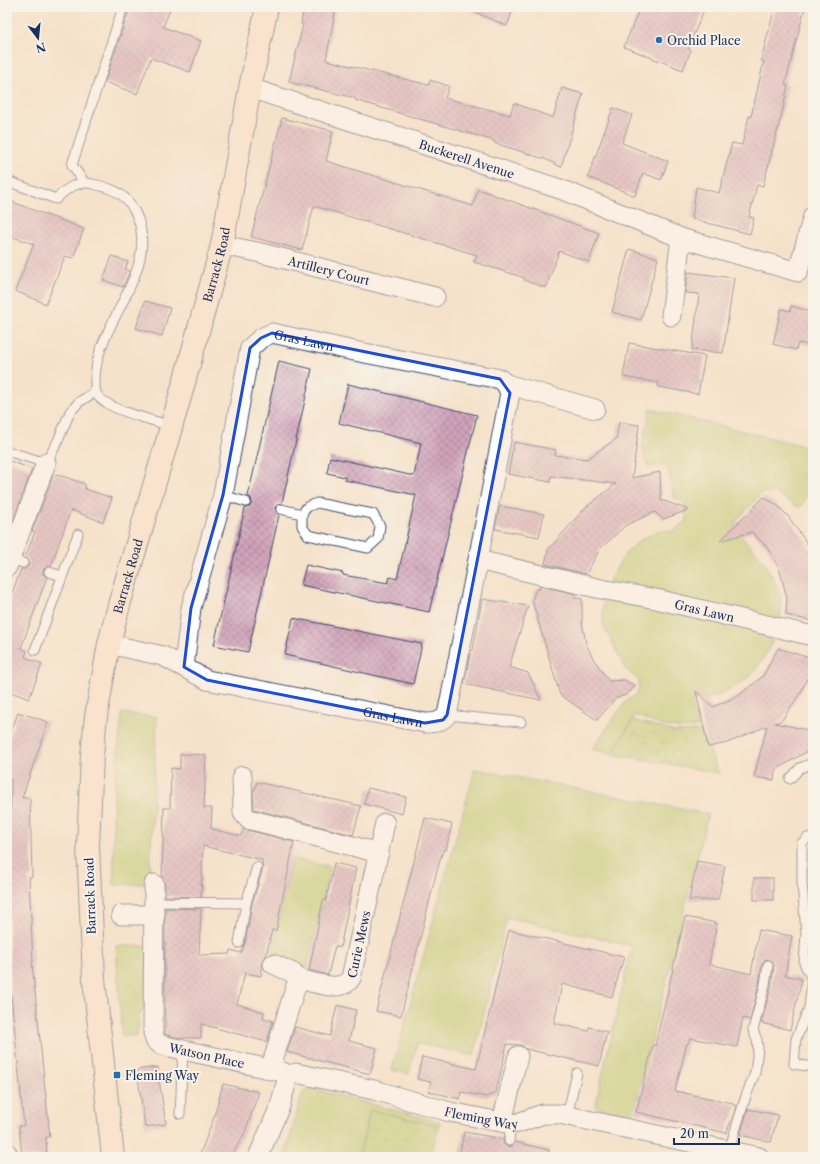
<svg xmlns="http://www.w3.org/2000/svg" width="820" height="1164" font-family="'Libre Caslon Text',serif">
<style>
.grass{fill:#b7cc70;stroke:#697e67}
.park{fill:url(#park-crowns);stroke:#697e67}
.building{fill:url(#building-cross-hatch)}
.lines{fill:none;stroke-linecap:round;stroke-linejoin:round}
.lane-casing{stroke:#3c4a6e;stroke-width:11}
.street-casing{stroke:#3c4a6e;stroke-width:21}
.secondary-casing{stroke:#3c4a6e;stroke-width:24}
.lane{stroke:#fff;stroke-width:9}
.street{stroke:#fff;stroke-width:19}
.secondary{stroke:#fde4d0;stroke-width:22}
.marked{fill:none;stroke:#1d4ed8;stroke-width:3;stroke-linejoin:round}
.poi-dot{fill:#1f6fb2;stroke:#f7f3e8;stroke-width:1.5}
.labels{text-anchor:middle;dominant-baseline:central;stroke-width:4;stroke-linejoin:round;paint-order:stroke}
.poi-label{font-size:12px;fill:#1b2f5e;stroke:#f7f3e8;text-anchor:start}
.street-label{font-size:12px;fill:#1b2f5e;stroke:#f7f3e8}
</style>
<defs>
<pattern id="park-crowns" width="20" height="18" patternUnits="userSpaceOnUse"><rect width="20" height="18" fill="#b7cc70"/><path d="M2 6a3 3 0 1 1 6 0M12 15a3 3 0 1 1 6 0" fill="none" stroke="#94a65f"/></pattern>
<pattern id="building-cross-hatch" width="8" height="8" patternUnits="userSpaceOnUse"><rect width="8" height="8" fill="#d1a3ba"/><path d="M0 0l8 8M0 8l8-8" fill="none" stroke="#a9859a"/></pattern>
</defs>
<rect width="100%" height="100%" fill="#f7f3e8"/>
<filter id="ink" filterUnits="userSpaceOnUse"><feTurbulence type="fractalNoise" baseFrequency=".025" numOctaves="2"/><feDisplacementMap in="SourceGraphic" scale="8" xChannelSelector="R" yChannelSelector="G"/><feConvolveMatrix kernelMatrix="1 2 1 2 8 2 1 2 1" color-interpolation-filters="sRGB"/></filter>
<filter id="wash" filterUnits="userSpaceOnUse"><feTurbulence type="fractalNoise" baseFrequency=".012" numOctaves="4" result="noise"/><feDisplacementMap in="SourceGraphic" scale="16" xChannelSelector="R" yChannelSelector="G"/><feGaussianBlur stdDeviation="0.9" result="paint"/><feColorMatrix in="noise" values="0 0 0 0 0 0 0 0 0 0 0 0 0 0 0 0 0 1.4 0 .05"/><feComposite in="paint" operator="in"/></filter>
<g filter="url(#wash)">
<rect width="100%" height="100%" fill="#f5e2ca"/>
<g class="grass">
<path d="M650,409L813,448V490L799,508L775,492L762,493L736,521L735,531C755,548 784,583 781,611C780,626 773,641 766,654C761,661 756,671 750,676C742,683 720,697 710,698C703,699 698,698 692,700L693,713L697,717L698,727C676,732 655,724 635,715L612,754L592,749L627,700C637,696 639,692 639,681L626,669L603,625V604L610,579L626,553L642,539L660,530L675,531L680,525L687,521L684,503L674,497L667,465L648,468L642,448Z"/>
<path d="M122,713L157,717L150,871L143,884L114,885L113,802Z"/>
<path d="M475,769L708,814L633,1115L595,1107L632,946L507,917L474,1056L417,1043L409,1074L392,1070Z"/>
<path d="M292,858L330,867L307,967L271,958Z"/>
<path d="M116,946H148L146,1009L140,1013L137,1036H122Z"/>
<path d="M313,1089L440,1122L439,1126L370,1110L359,1157H284L303,1092Z"/>
</g>
<g class="park">
<path d="M633,720L675,732L702,731L705,746L708,747L719,773L612,754Z"/>
<path d="M370,1110L439,1126L431,1157H359Z"/>
</g>
<g id="blocks">
<g class="building">
<path d="M130,7H171L163,27L201,41L190,72L151,58L137,94L105,82Z"/>
<path d="M304,7H336L326,60L429,85L430,80L449,86L445,98L510,115L514,103L553,118L562,88L583,94L561,167L545,159L494,143L495,141L355,100V98L289,82L303,25L301,24Z"/>
<path d="M463,7H514L507,26Z"/>
<path d="M640,7H705L688,49L691,50L683,70L624,47Z"/>
<path d="M775,7H805L785,85H788L782,113L763,186L757,185L749,217L754,218L750,234L692,219L696,187L719,193L732,143L742,145L749,116L751,117L764,61L761,60Z"/>
<path d="M613,108L632,115L622,143L668,161L661,180L643,173L635,196L588,177Z"/>
<path d="M282,118L333,131L326,161L473,206L478,189L599,233L589,262L559,251L546,288L524,280L525,278L474,262L477,255L314,206L302,250L251,237Z"/>
<path d="M7,200L84,229L73,258L65,256L46,304L15,291L34,244L7,235Z"/>
<path d="M629,249L658,258L641,320L612,312Z"/>
<path d="M112,256L128,262L125,269L130,271L123,287L103,280Z"/>
<path d="M688,272L734,278L723,353L692,350L699,294L685,293Z"/>
<path d="M145,301L170,308L162,336L136,328Z"/>
<path d="M791,306L813,312V346L798,343L796,350L773,344L781,309L790,311Z"/>
<path d="M629,343L705,356L698,394L658,387L659,383L623,377Z"/>
<path d="M279,361L312,369L282,503L277,505L275,508L279,515L248,652L214,645L245,508L250,507L252,503L251,498L248,496Z"/>
<path d="M348,384L477,415L429,612L301,585L306,565L343,573V575L388,583L390,577L397,579L416,495L345,480V477L327,473L330,457L414,476L421,443L339,423Z"/>
<path d="M619,422L639,425L632,478L660,472L661,500L689,510L663,519L655,512L626,525L600,549L586,574L545,564L548,550L585,508L616,484L551,476L550,482L508,474L514,442L556,450L555,455L587,459L616,439Z"/>
<path d="M7,460L32,469L12,524L7,522Z"/>
<path d="M56,474L85,484V489L112,498L103,522L71,510L51,566H47L43,570V574L47,577L21,648L27,651L25,657L42,664L29,699L11,692L7,699V607L21,569H25L29,565V561L25,558L35,532L32,531L53,476L55,477Z"/>
<path d="M764,497L777,505L788,516L813,552V621L786,615L787,598L779,567L766,546L752,532L720,541Z"/>
<path d="M500,506L544,514L539,537L495,529Z"/>
<path d="M540,586L576,594L574,598L582,599V622L586,644L594,660L609,681L624,680L636,686L626,695L616,698L597,720L560,695L532,600L536,589L539,590Z"/>
<path d="M482,599L528,606L509,667L528,673L541,700L464,684L471,650H473Z"/>
<path d="M293,618L422,644L413,684L285,655Z"/>
<path d="M778,648L813,659V665L801,692L782,720L775,723L813,731V748L775,770L774,780L754,777L767,726L727,743L708,747L696,691L713,707L738,696L763,676Z"/>
<path d="M18,712L48,722L22,798H30L32,877H29L33,963H32L50,1137H46L47,1157H22L19,1126H24L10,984L7,821V808H11V779L7,777V745Z"/>
<path d="M180,754L206,755L204,808H212L211,829L241,836L243,829L294,842L276,931L272,930L266,956L263,960L261,976L245,973L237,1004L264,1012L263,1019L273,1021L267,1042L201,1024V1038H179L165,1034V908L201,909L199,955L229,954L230,950L241,953L245,944L252,904L263,868L262,860L203,846L201,897L165,896V884L162,877L164,808H170L171,768L180,769Z"/>
<path d="M257,782L361,806L353,835L254,809L253,793Z"/>
<path d="M368,788L406,797L402,814L364,804Z"/>
<path d="M425,818L452,824L446,850H443L436,874L401,1016L376,1011Z"/>
<path d="M697,861L725,866L718,900H689Z"/>
<path d="M334,863L356,868L340,948L335,946L328,975L309,970L323,900L326,901Z"/>
<rect x="754" y="878" width="19" height="22"/>
<path d="M685,917L717,923L709,964L751,974L759,930L792,936L785,975L802,979L790,1030L761,1023L771,987L774,966L772,961L766,959L762,964L759,984L750,1020L743,1018L737,1047L690,1038L688,1044L687,1043L675,1091L733,1103V1105L737,1106L726,1133L636,1112L653,1045L655,1046Z"/>
<path d="M509,930L624,957L612,997L562,984L554,1023L588,1031L589,1027L607,1032L599,1066L526,1049L521,1045L507,1044L496,1093L486,1097L461,1092L460,1099L428,1091L431,1082L417,1079L422,1057L476,1069Z"/>
<path d="M337,1005L356,1010L349,1041L377,1048L370,1074L287,1052L295,1027L330,1036Z"/>
<path d="M157,1067L166,1124L145,1127L137,1070Z"/>
<path d="M223,1084L259,1092L245,1132L231,1157H199L214,1117Z"/>
<path d="M748,1109L778,1115L771,1142L740,1135Z"/>
<path d="M464,1132L503,1139L504,1144L508,1147L512,1146L515,1142L549,1150V1157H459Z"/>
</g>
</g>
</g>
<g filter="url(#ink)">
<use href="#blocks" fill-opacity="0" stroke="#3c4a6e" stroke-width="1"/>
<g class="lines">
<g class="lane-casing">
<g id="lane">
<path d="M7,181L56,199C67,188 78,180 93,184C116,189 129,195 138,219C158,275 94,326 95,381C95,385 95,389 96,393C104,410 153,419 172,427"/>
<path d="M84,182L72,165L123,7"/>
<path d="M7,451L46,463L57,443L70,412L79,402L95,392"/>
<path d="M223,495L246,502"/>
<path d="M281,509L302,514L307,507L317,503L373,514L380,526L378,539L368,548L308,535L302,526V514"/>
<path d="M10,559L23,563"/>
<path d="M49,572L62,576"/>
<path d="M35,650L78,534"/>
<path d="M447,715L521,722"/>
<path d="M790,779L800,768L813,763"/>
<path d="M813,837L807,838L802,843V882L806,933L804,963L812,979L809,1008L796,1039L794,1064L813,1067"/>
<path d="M154,902L246,903L239,943"/>
<path d="M246,903L257,867"/>
<path d="M180,1114L183,1050"/>
<path d="M567,1116L577,1073"/>
<path d="M509,1141L511,1124"/>
<path d="M729,1150L746,1096L755,1073L758,1048L757,1040L753,1030L765,985L768,965"/>
</g>
</g>
<g class="street-casing">
<g id="street">
<path id="s1" d="M250,88L560,189L681,238L798,272L813,216"/>
<path id="s2" d="M222,245L257,252L435,297"/>
<path d="M671,316L681,238"/>
<path id="s3" d="M506,384L510,393L478,560L601,589L656,599L813,636"/>
<path d="M7,567L46,463"/>
<path id="s4" d="M109,644L163,656L207,680L425,723C435,723 441,722 447,715L478,560"/>
<path id="s5" d="M184,667L191,608L223,495L250,348L261,338L272,333L354,351L500,379L506,384L595,409"/>
<path d="M242,776L243,813L248,819L379,853"/>
<path id="s6" d="M154,884L153,1032L155,1040L161,1045L283,1072L288,1076"/>
<path d="M121,915H155"/>
<path id="s7" d="M298,979C314,982 341,994 351,978L385,823"/>
<path d="M270,1070L298,979L293,973L273,964"/>
<path d="M502,1122L518,1056"/>
<path d="M7,1153V1157"/>
<path id="s8" d="M258,1157L280,1106L288,1076L296,1073L374,1090L450,1112L511,1124L518,1123L543,1114H559L759,1157"/>
</g>
</g>
<g class="secondary-casing">
<g id="secondary">
<path id="s9" d="M113,1157L94,979L88,846L92,755L96,716L109,644L119,605L180,397L222,245L250,88L267,7"/>
</g>
</g>
<use href="#lane" class="lane"/>
<use href="#street" class="street"/>
<use href="#secondary" class="secondary"/>
</g>
</g>
<path d="M0 0H820V1164H0ZM272,333L500,379L510,393L447,715L443,720L425,723L207,680L184,667L191,608L223,495L250,348L261,338Z" fill="#f5e2ca" fill-opacity=".55" fill-rule="evenodd"/>
<path class="marked" d="M272,333L500,379L510,393L447,715L443,720L425,723L207,680L184,667L191,608L223,495L250,348L261,338Z"/>
<g class="poi-dot">
<circle cx="659" cy="40" r="4"/>
<rect x="113" y="1071" width="8" height="8" rx="2"/>
</g>
<g class="labels">
<g class="poi-label">
<text x="667" y="40">Orchid Place</text>
<text x="125" y="1075">Fleming Way</text>
</g>
<g class="street-label">
<text stroke="none"><textPath href="#s1" startOffset="228">Buckerell Avenue</textPath></text>
<text stroke="none"><textPath href="#s9" startOffset="910">Barrack Road</textPath></text>
<text stroke="none"><textPath href="#s2" startOffset="110">Artillery Court</textPath></text>
<text stroke="none"><textPath href="#s5" startOffset="386">Gras Lawn</textPath></text>
<text stroke="none"><textPath href="#s9" startOffset="586">Barrack Road</textPath></text>
<text stroke="none"><textPath href="#s3" startOffset="412">Gras Lawn</textPath></text>
<text stroke="none"><textPath href="#s4" startOffset="295">Gras Lawn</textPath></text>
<text transform="translate(90 896) rotate(-92)">Barrack Road</text>
<text stroke="none"><textPath href="#s7" startOffset="91">Curie Mews</textPath></text>
<text stroke="none"><textPath href="#s6" startOffset="211">Watson Place</textPath></text>
<text stroke="none"><textPath href="#s8" startOffset="286">Fleming Way</textPath></text>
</g>
</g>
<rect width="820" height="1164" fill="none" stroke="#f7f3e8" stroke-width="24"/>
<g transform="translate(38 38) rotate(164)" stroke="#f7f3e8" stroke-width="3" paint-order="stroke">
<path d="M0-3L7 15L0 10L-7 15Z" fill="#1b2f5e"/>
<text y="-6" font-size="11" font-weight="bold" text-anchor="middle" fill="#1b2f5e">N</text>
</g>
<path d="M674 1138v6h65v-6" fill="none" stroke="#1b2f5e" stroke-width="2"/>
<text x="680" y="1138" font-size="12" fill="#1b2f5e" stroke="#f7f3e8" stroke-width="3" paint-order="stroke">20 m</text>
</svg>
